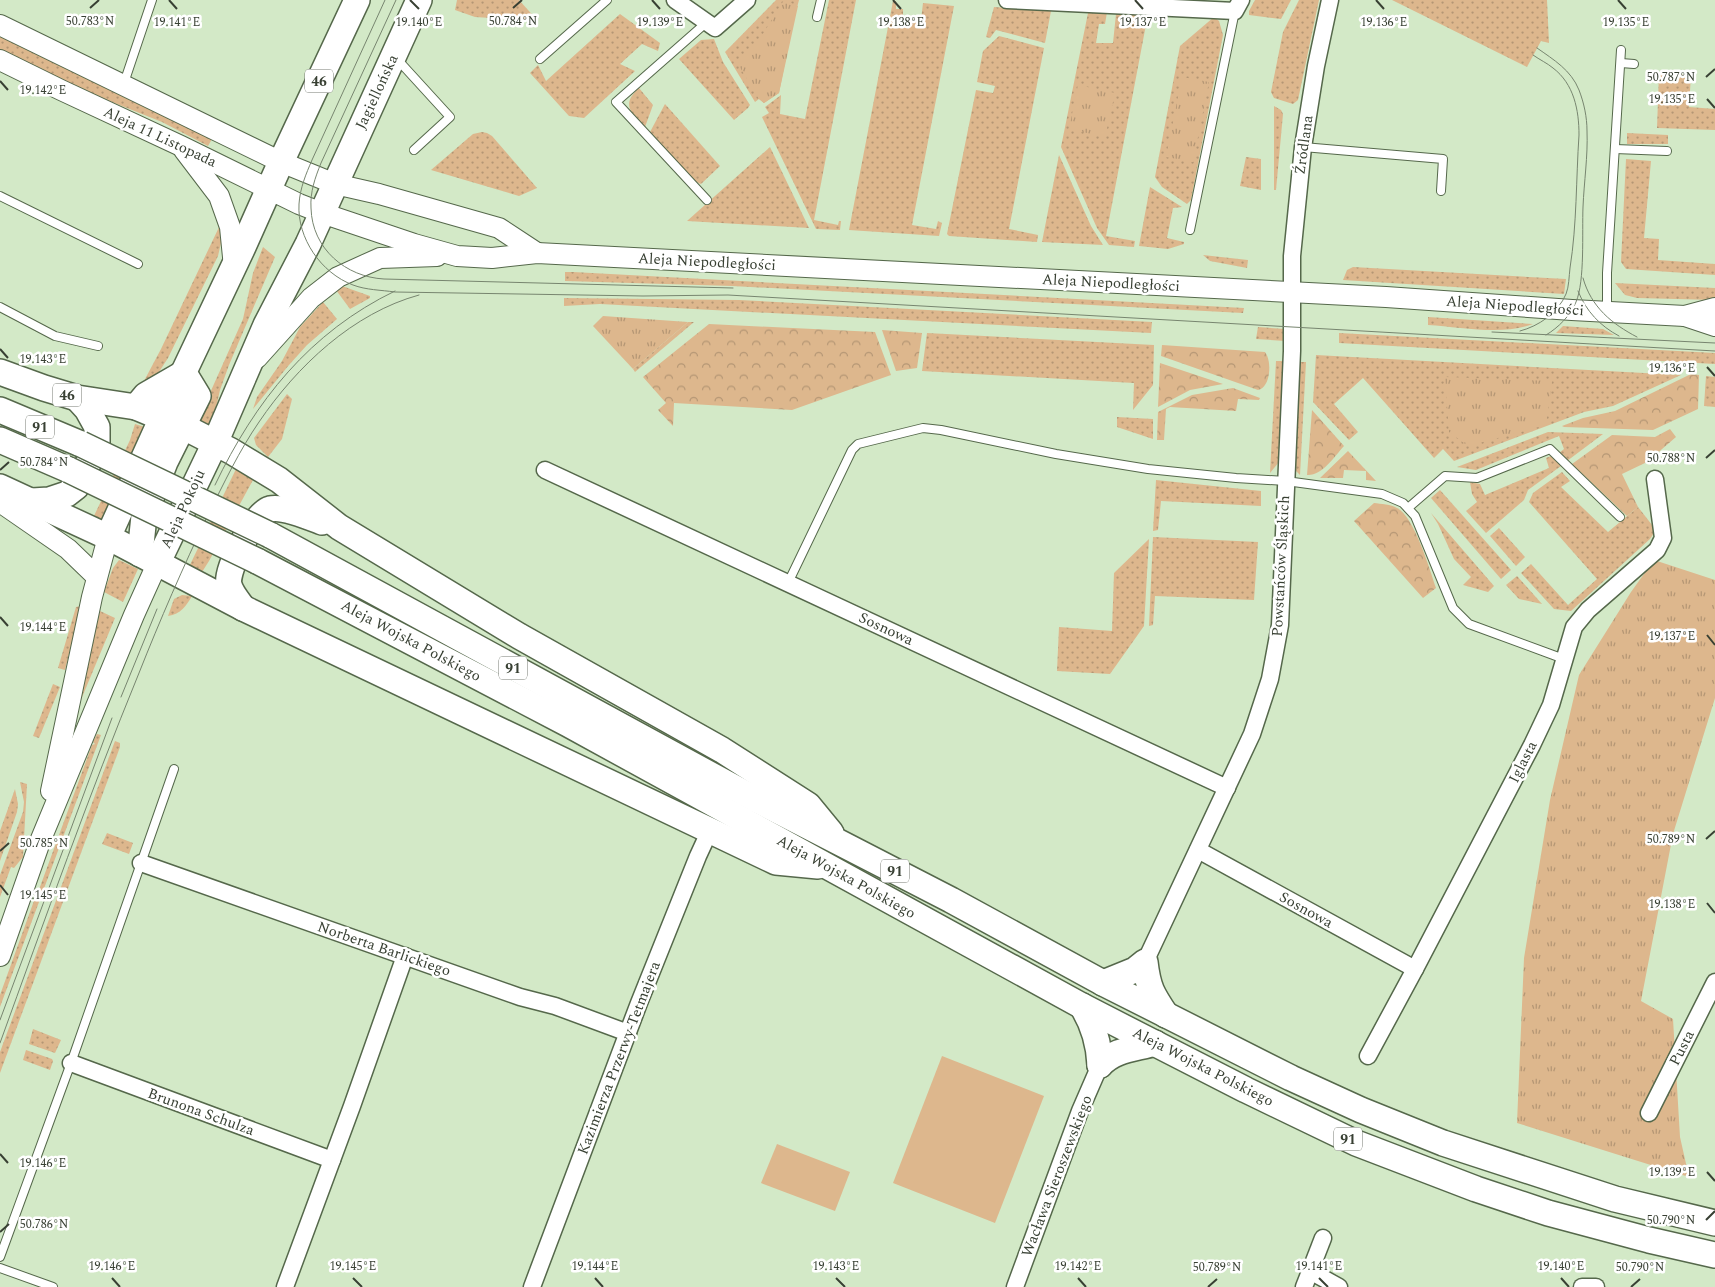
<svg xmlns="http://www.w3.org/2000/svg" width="1715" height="1287" font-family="Spectral,serif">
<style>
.grass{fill:url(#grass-dots)}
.forest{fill:url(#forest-crowns)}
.park{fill:url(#park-tufts)}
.garden{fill:#ddb78d}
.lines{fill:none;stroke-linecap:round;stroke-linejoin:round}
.service-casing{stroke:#55684b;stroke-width:10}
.minor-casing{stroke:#55684b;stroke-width:19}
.tertiary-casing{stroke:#55684b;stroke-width:22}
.primary-casing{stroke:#55684b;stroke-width:28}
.service{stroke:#fff;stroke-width:8}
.minor{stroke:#fff;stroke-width:16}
.tertiary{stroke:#fff;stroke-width:20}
.primary{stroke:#fff;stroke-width:25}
.tram{stroke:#77856f;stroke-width:1}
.primary-bridge-casing{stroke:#55684b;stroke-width:28;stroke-linecap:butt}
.primary-bridge{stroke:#fff;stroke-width:25}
.ticks{fill:none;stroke:#384033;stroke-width:2}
.labels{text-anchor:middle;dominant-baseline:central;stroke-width:5;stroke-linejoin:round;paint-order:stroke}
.shield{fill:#fff;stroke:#747970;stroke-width:1}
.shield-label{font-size:14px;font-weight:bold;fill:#384033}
.street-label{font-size:15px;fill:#384033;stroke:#fff}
.ticks-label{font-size:12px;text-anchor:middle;fill:#384033;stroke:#fff;stroke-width:5;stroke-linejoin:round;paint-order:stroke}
</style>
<defs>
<pattern id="grass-dots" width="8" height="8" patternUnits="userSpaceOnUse" patternTransform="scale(1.25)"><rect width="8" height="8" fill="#ddb78d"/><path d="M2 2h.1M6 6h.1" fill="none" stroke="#b49674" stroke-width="1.8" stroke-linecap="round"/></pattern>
<pattern id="forest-crowns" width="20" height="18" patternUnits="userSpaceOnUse" patternTransform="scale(1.25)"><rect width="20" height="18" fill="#ddb78d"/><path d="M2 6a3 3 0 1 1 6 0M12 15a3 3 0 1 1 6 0" fill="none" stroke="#b49674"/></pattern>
<pattern id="park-tufts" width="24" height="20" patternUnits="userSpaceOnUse" patternTransform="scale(1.25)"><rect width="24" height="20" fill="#ddb78d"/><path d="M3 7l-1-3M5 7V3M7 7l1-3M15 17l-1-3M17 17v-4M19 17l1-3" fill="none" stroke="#b49674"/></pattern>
</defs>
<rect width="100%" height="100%" fill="#d3e9c7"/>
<g class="grass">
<path d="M457,0H519L538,21L475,17L455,10Z"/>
<path d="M776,0H799L792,27L779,93L764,103L759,99L755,102L725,52Z"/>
<path d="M829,0H856L814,220L838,225L839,221H841L840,230L816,229L762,117L769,113L765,107L781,95L780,114L805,119Z"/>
<path d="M1255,0H1291L1281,19L1249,15V11Z"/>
<path d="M1299,0H1319L1298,100L1293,104L1274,98L1271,92L1283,32Z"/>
<path d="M1392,0H1547L1549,43L1541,41L1527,67Z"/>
<path d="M893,1H896V9H903V19L921,20L923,3L954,6L912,225L936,229L938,221L942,223L939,236L849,230Z"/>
<path d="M994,7L1051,11L1045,43L996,30L990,38L986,37Z"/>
<path d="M1107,12L1105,24H1099L1096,43H1113L1116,14H1148L1106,236L1135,241L1134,247L1109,245L1097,228L1061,147L1088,13Z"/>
<path d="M620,14L660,43L658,51L642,44L620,64L635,71L584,118L569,116L530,73L538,65L546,81Z"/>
<path d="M1214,17L1219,21L1223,35L1191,200L1187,204L1162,187L1155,177L1180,46Z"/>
<path d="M0,35L212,139L208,146L162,122L67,84L0,51Z"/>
<path d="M999,36L1044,48L1009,229L1038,235L1037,242L949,236L947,234L976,90L993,93L995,86L977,82L983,51Z"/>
<path d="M714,39L723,62L750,105L748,108L734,120L679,59L701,40Z"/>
<path d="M1659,73L1691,75L1689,107L1715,109V130L1657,128Z"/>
<path d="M639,88L653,105L645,127C632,113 620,105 639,88Z"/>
<path d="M665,104L720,166L701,184L694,181L650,132Z"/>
<path d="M1274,106L1281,110L1283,114L1276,190H1274Z"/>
<path d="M482,132L487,133L492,136L537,188L519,196L431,170L473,134Z"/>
<path d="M1627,133L1668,135V144H1627Z"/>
<path d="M770,147L809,228L687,221Z"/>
<path d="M1059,155L1091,226L1103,245L1042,242Z"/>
<path d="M1246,157L1261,159V190L1240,186Z"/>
<path d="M1626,159L1651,161L1644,238L1659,239L1658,260L1715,264V275L1626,269L1621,262Z"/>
<path d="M1150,187L1182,207L1173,208L1167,238L1184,242V244L1168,249L1139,246Z"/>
<path d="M221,223L223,234L218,256L168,358L157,375L145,386L144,381L161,349Z"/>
<path d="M263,247L275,257L229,365L220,390L213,421L209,426L197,422L243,319L253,273Z"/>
<path d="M1203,255L1248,260L1247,268L1210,261Z"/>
<path d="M1353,267L1566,279L1564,294L1343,280L1347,270Z"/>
<path d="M565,272H573L1244,308L1243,313L732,286L565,281Z"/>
<path d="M1615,283L1715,288V300L1637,298L1625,295Z"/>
<path d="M342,286L370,296V298L350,309L336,290Z"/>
<path d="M564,298L739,300L1152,322L1151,333L600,304L564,306Z"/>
<path d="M323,302L337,319L307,345L289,365L253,409L257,397L282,361L300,327Z"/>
<path d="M1428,317L1533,324C1502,336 1461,327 1428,325Z"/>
<path d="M688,322H694L635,372L633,369Z"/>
<path d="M1563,326L1603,329L1614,335L1556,333Z"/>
<path d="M1258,327L1285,329V341L1256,339Z"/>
<path d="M927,333L1154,345L1153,385L1133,410L1134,383L922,371Z"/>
<path d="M1339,333L1715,353V364L1339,343Z"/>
<path d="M1316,355L1681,375L1613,406L1584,412L1454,461L1443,449L1434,458L1363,378L1334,404L1358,432L1349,440L1313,402Z"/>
<path d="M1276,361H1284L1279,462L1270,473Z"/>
<path d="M1299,362H1306L1300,475L1296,471L1295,467Z"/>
<path d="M1706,376L1715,377V407L1704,406Z"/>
<path d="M287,394L292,399L282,439L268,457L256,445L254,438Z"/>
<path d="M1117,417L1153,419V439L1117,427Z"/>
<path d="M135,424L148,428L106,524L93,518L130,440Z"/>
<path d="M1548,432L1603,434L1567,461L1559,453L1564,449L1559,436L1476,470L1457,467Z"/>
<path d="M1551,456L1561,466L1528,490L1524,500L1486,533L1466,511L1477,502L1472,494L1470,482L1480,484L1485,495L1549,468L1546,458Z"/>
<path d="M236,469L253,480L209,561L202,572L195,573L188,569Z"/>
<path d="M1562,472L1570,481L1561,487L1608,532L1638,507L1656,530L1650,539L1571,611L1554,609L1521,573L1531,564L1568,605L1597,579L1529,502L1533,493Z"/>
<path d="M1156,480L1261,491V506L1161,501L1158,530L1153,531Z"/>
<path d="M1440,490L1511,570L1501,579L1431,498Z"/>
<path d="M1431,513L1494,586L1488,592L1463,585L1471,577L1454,559L1438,524Z"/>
<path d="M1499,528L1525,557L1516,566L1490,536Z"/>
<path d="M1153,537L1258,542L1254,600L1155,596L1153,625L1149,626Z"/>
<path d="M1149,539L1144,626L1110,674L1057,671L1059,627L1112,631L1114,573Z"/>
<path d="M119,560L138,569L123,602L104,592L113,568Z"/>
<path d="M1517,576L1542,604L1519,599L1506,585Z"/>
<path d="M182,595L192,596C186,606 181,614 168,616L174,599Z"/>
<path d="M81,606L65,670L58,668L76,607Z"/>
<path d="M100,611L115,618L78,707H75Z"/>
<path d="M53,684L60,687L39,738L33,736Z"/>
<path d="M97,734L101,735L0,1007V995L35,898L38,899L37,895L92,745L95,744L93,742Z"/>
<path d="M115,741L120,743V747L0,1073V1052Z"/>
<path d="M20,782L27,784L23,857L14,868L11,867L0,897V875L23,812L24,802Z"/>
<path d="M15,789L18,804L17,812L0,861V831Z"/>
<path d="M107,833L133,843L129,854L102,844Z"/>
<path d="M33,1029L61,1040L55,1053L29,1044Z"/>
<path d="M26,1050L52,1059L53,1061L50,1070L23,1060Z"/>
</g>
<g class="forest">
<path d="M709,324L875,332L891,375L792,410L674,403L673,426L658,410L666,403L643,377Z"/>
<path d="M882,330L922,333L917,368L896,371Z"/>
<path d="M1162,345L1265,352C1272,361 1271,387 1258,390L1161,356Z"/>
<path d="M1160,363L1223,384L1190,390L1158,407Z"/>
<path d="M1691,374L1699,375L1698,409L1653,430L1564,427L1562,426L1583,418L1615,411Z"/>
<path d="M1233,388L1260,398L1259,400L1238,399L1236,411L1170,407L1166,409L1164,440H1157L1158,412L1192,395Z"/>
<path d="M1312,410L1344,446C1334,457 1322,476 1307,475Z"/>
<path d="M1670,429L1676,437L1647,462L1622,474L1638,507L1627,516L1572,464L1612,435L1655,437Z"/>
<path d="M1348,451L1376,481L1366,480V471L1344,470L1343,478H1320Z"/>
<path d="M1374,503C1381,504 1391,504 1397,508C1414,516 1430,570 1436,588L1423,598L1354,521Z"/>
</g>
<g class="park">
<path d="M784,0L798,6L779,93L764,103L759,99L738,64L758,42Z"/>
<path d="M1182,77L1209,82L1193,162L1166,157Z"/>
<path d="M1078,85L1115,93L1105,137L1069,129Z"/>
<path d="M603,316L688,322L633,369L593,326Z"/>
<path d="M1445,377L1552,381L1546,425L1468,446L1449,432Z"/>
<path d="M1654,560L1715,580V698L1673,834L1641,1001L1673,1019L1680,1137L1689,1177L1517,1123L1524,958L1550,800L1579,675L1631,592Z"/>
</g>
<g class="garden">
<path d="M942,1056L1044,1096L995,1223L893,1183Z"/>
<path d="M777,1144L850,1172L835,1211L761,1183Z"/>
</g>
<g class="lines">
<g class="service-casing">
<g id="service">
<path d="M817,17L821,0"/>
<path d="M397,59L450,117L414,150"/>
<path d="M540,59L607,0"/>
<path d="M1621,63L1634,64"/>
<path d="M124,83L152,0"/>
<path d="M1303,147L1443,159L1441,191"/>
<path d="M1615,149L1667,151"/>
<path d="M0,196L138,264"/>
<path d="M707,200L616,102L707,22"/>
<path d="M1190,230L1235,11"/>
<path d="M0,307L55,336L98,346"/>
<path d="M1607,312V273L1621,50"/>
<path d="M1408,508L1445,476L1477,478L1550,449L1620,517"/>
<path d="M788,583L852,450L858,444L923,428L941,430L1056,454L1148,469L1236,478L1286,481L1382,494L1403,503L1415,516L1453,608L1469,624L1564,659"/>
<path d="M0,1257L71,1063L174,769"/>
<path d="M0,1268L53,1287"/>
</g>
</g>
<g class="minor-casing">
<g id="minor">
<path d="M675,0L715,28L747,0"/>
<path d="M1007,0L1235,11L1241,0"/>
<path d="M545,470L1227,788"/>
<path d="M1198,850L1415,969"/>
<path d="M141,863L520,997L555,1006L628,1033"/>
<path d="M1145,962L1252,734L1270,679L1280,625L1292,351V256L1303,147L1316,66L1330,0"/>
<path d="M1368,1056L1415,969L1532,745L1551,705L1574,627L1588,610L1657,550L1663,538L1655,479"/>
<path d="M71,1063L332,1160"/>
<path d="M1649,1113L1715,982"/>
<path d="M1310,1271L1339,1287"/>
<path d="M285,1287L352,1106L405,956"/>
<path d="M532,1287L639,1003L698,856L710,830"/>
<path d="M1015,1287L1080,1111L1100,1065"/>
<path d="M1304,1287L1323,1238"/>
<path d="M1582,1287H1596"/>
</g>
</g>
<g class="tertiary-casing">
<g id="tertiary">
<path d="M0,25L281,162L335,184L379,194L499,228L537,253"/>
<path d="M0,60L61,90L181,146L299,204L322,213L414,244L457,256L492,258L537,253L1386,297L1572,310L1685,316L1715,326"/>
<path d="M184,150L219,196L230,227L234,267"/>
<path d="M1685,316L1715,308"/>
<path d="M257,358L311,298L338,277L380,258L437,256"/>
<path d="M0,502L68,549L97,577"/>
<path d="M51,791L92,597L108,537"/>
<path d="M0,956L41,839L134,615L157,564"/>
</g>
</g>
<g class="primary-casing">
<g id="primary">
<path d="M0,372L44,388L77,398L136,407L184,427L231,451L279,480L339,527L519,636L722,750L808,805L831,833"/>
<path d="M136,407L146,395L184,373"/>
<path d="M0,410L81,444"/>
<path d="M0,440L69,470"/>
<path d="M0,487L108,537L243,608L776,862L818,866"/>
<path d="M32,501L49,500L67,494L76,487L97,446V427L87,409L77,398"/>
<path d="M270,535L757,800L951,900L1103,983L1291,1078L1361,1110L1443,1143L1615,1199L1715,1223"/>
<path d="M108,537L162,418L243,247L281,162L357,0"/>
<path d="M140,554L144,516L165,462L198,396L184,373"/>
<path d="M257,561L568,724L1082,1006L1246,1090L1356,1143L1476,1189L1548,1213L1649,1240L1715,1255"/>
<path d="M157,564L215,443L266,325L308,244L419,0"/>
<path d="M243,608C238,601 231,593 229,585C225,570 255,513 270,509C283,506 309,517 322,522"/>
<path d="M1103,983L1135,970L1145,962C1148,988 1152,994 1166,1015"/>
<path d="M1082,1006C1094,1025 1099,1043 1100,1065"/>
<path d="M1100,1065C1115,1049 1135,1049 1155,1043"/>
</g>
</g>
<use href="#service" class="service"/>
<use href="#minor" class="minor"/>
<use href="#tertiary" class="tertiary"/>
<use href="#primary" class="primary"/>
<g class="tram">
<path d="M385,0L312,160C306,174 300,188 299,204C297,238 321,273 353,285C366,290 381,290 395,292L643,296L728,295L1715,351"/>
<path d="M396,0L321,163C315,178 310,192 311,208C312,249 346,277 384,279L733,288"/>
<path d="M1537,48C1554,60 1571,70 1579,90C1584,103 1587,117 1587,131C1588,156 1584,182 1583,207C1582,232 1585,281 1576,302C1571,315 1558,328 1546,335"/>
<path d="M1583,278C1591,307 1612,324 1637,337"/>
<path d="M1578,291C1586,311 1600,326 1619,336"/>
<path d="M1520,331C1539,326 1558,313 1566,294C1569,287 1569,276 1570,268C1577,224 1576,179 1579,135C1579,110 1574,84 1553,68C1547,63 1540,60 1533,55"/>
<path d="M1492,332L1715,343"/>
<path d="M215,485C255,401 310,332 395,291"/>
<path d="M121,697L157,609"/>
<path d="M0,1020L112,718"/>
<path d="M0,1043C45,919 89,795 139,673C160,620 183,567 208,515C224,483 239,451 259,422C297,366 353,313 419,295"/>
</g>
<g class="primary-bridge-casing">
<g id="primary-bridge">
<path d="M81,444L270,535"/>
<path d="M69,470L257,561"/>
</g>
</g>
<use href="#primary-bridge" class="primary-bridge"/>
</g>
<path class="ticks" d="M169,0L177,9M410,0L419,9M652,0L660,9M893,0L901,9M1135,0L1143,9M1376,0L1384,9M1618,0L1626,9M90,8L99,0M513,8L522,0M1706,77L1715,69M0,81L8,90M1707,99L1715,108M0,349L8,358M1707,367L1715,376M1706,458L1715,450M0,470L9,462M0,617L8,626M1707,635L1715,645M1706,839L1715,831M0,851L9,843M0,885L8,895M1707,903L1715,913M0,1154L8,1163M1707,1172L1715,1181M1706,1220L1715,1211M0,1232L9,1224M112,1278L120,1287M353,1278L362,1287M595,1278L603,1287M836,1278L845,1287M1078,1278L1086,1287M1319,1278L1328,1287M1561,1278L1569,1287M1208,1287L1217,1279M1631,1287L1640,1279"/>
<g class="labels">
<g class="shield">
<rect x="305" y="69.5" width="28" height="23" rx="4"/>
<rect x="53" y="383.5" width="28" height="23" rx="4"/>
<rect x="26" y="415.5" width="28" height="23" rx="4"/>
<rect x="499" y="656.5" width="28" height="23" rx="4"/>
<rect x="881" y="859.5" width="28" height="23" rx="4"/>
<rect x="1334" y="1127.5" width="28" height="23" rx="4"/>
</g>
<g class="shield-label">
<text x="319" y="81">46</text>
<text x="67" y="395">46</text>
<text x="40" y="427">91</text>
<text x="513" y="668">91</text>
<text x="895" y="871">91</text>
<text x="1348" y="1139">91</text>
</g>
<g class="street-label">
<text transform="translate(377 92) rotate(-65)">Jagiellońska</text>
<text transform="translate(160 137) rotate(25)">Aleja 11 Listopada</text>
<text transform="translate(1304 145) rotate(-82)">Źródlana</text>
<text transform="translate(707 262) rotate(3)">Aleja Niepodległości</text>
<text transform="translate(1111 283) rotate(3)">Aleja Niepodległości</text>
<text transform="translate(1515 306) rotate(4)">Aleja Niepodległości</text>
<text transform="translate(183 509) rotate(-65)">Aleja Pokoju</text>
<text transform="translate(1281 566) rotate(-87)">Powstańców Śląskich</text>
<text transform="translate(886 629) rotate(25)">Sosnowa</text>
<text transform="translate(411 641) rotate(28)">Aleja Wojska Polskiego</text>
<text transform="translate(1523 762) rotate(-63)">Iglasta</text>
<text transform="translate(846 877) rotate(29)">Aleja Wojska Polskiego</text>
<text transform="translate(1306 910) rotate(29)">Sosnowa</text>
<text transform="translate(384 949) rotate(19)">Norberta Barlickiego</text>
<text transform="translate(1682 1048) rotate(-63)">Pusta</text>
<text transform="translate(619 1058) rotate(-69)">Kazimierza Przerwy-Tetmajera</text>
<text transform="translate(1203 1067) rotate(27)">Aleja Wojska Polskiego</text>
<text transform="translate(201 1112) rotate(20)">Brunona Schulza</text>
<text transform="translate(1057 1176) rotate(-69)">Wacława Sieroszewskiego</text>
</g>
</g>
<g class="ticks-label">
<text x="90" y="25">50.783°N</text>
<text x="513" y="25">50.784°N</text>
<text x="1626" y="26">19.135°E</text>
<text x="177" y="26">19.141°E</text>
<text x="419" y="26">19.140°E</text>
<text x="660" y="26">19.139°E</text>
<text x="901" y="26">19.138°E</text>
<text x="1143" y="26">19.137°E</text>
<text x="1384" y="26">19.136°E</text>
<text x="1671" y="81">50.787°N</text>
<text x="43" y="94">19.142°E</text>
<text x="1672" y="103">19.135°E</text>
<text x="43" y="363">19.143°E</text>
<text x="1672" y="372">19.136°E</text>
<text x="1671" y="462">50.788°N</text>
<text x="44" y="466">50.784°N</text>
<text x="43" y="631">19.144°E</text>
<text x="1672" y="640">19.137°E</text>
<text x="1671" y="843">50.789°N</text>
<text x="44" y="847">50.785°N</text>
<text x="43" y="899">19.145°E</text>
<text x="1672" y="908">19.138°E</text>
<text x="43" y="1167">19.146°E</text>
<text x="1672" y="1176">19.139°E</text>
<text x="1671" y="1224">50.790°N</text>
<text x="44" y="1228">50.786°N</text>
<text x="112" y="1270">19.146°E</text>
<text x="353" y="1270">19.145°E</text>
<text x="595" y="1270">19.144°E</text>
<text x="836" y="1270">19.143°E</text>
<text x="1078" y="1270">19.142°E</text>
<text x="1319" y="1270">19.141°E</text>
<text x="1561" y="1270">19.140°E</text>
<text x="1217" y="1271">50.789°N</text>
<text x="1640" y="1271">50.790°N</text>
</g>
</svg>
